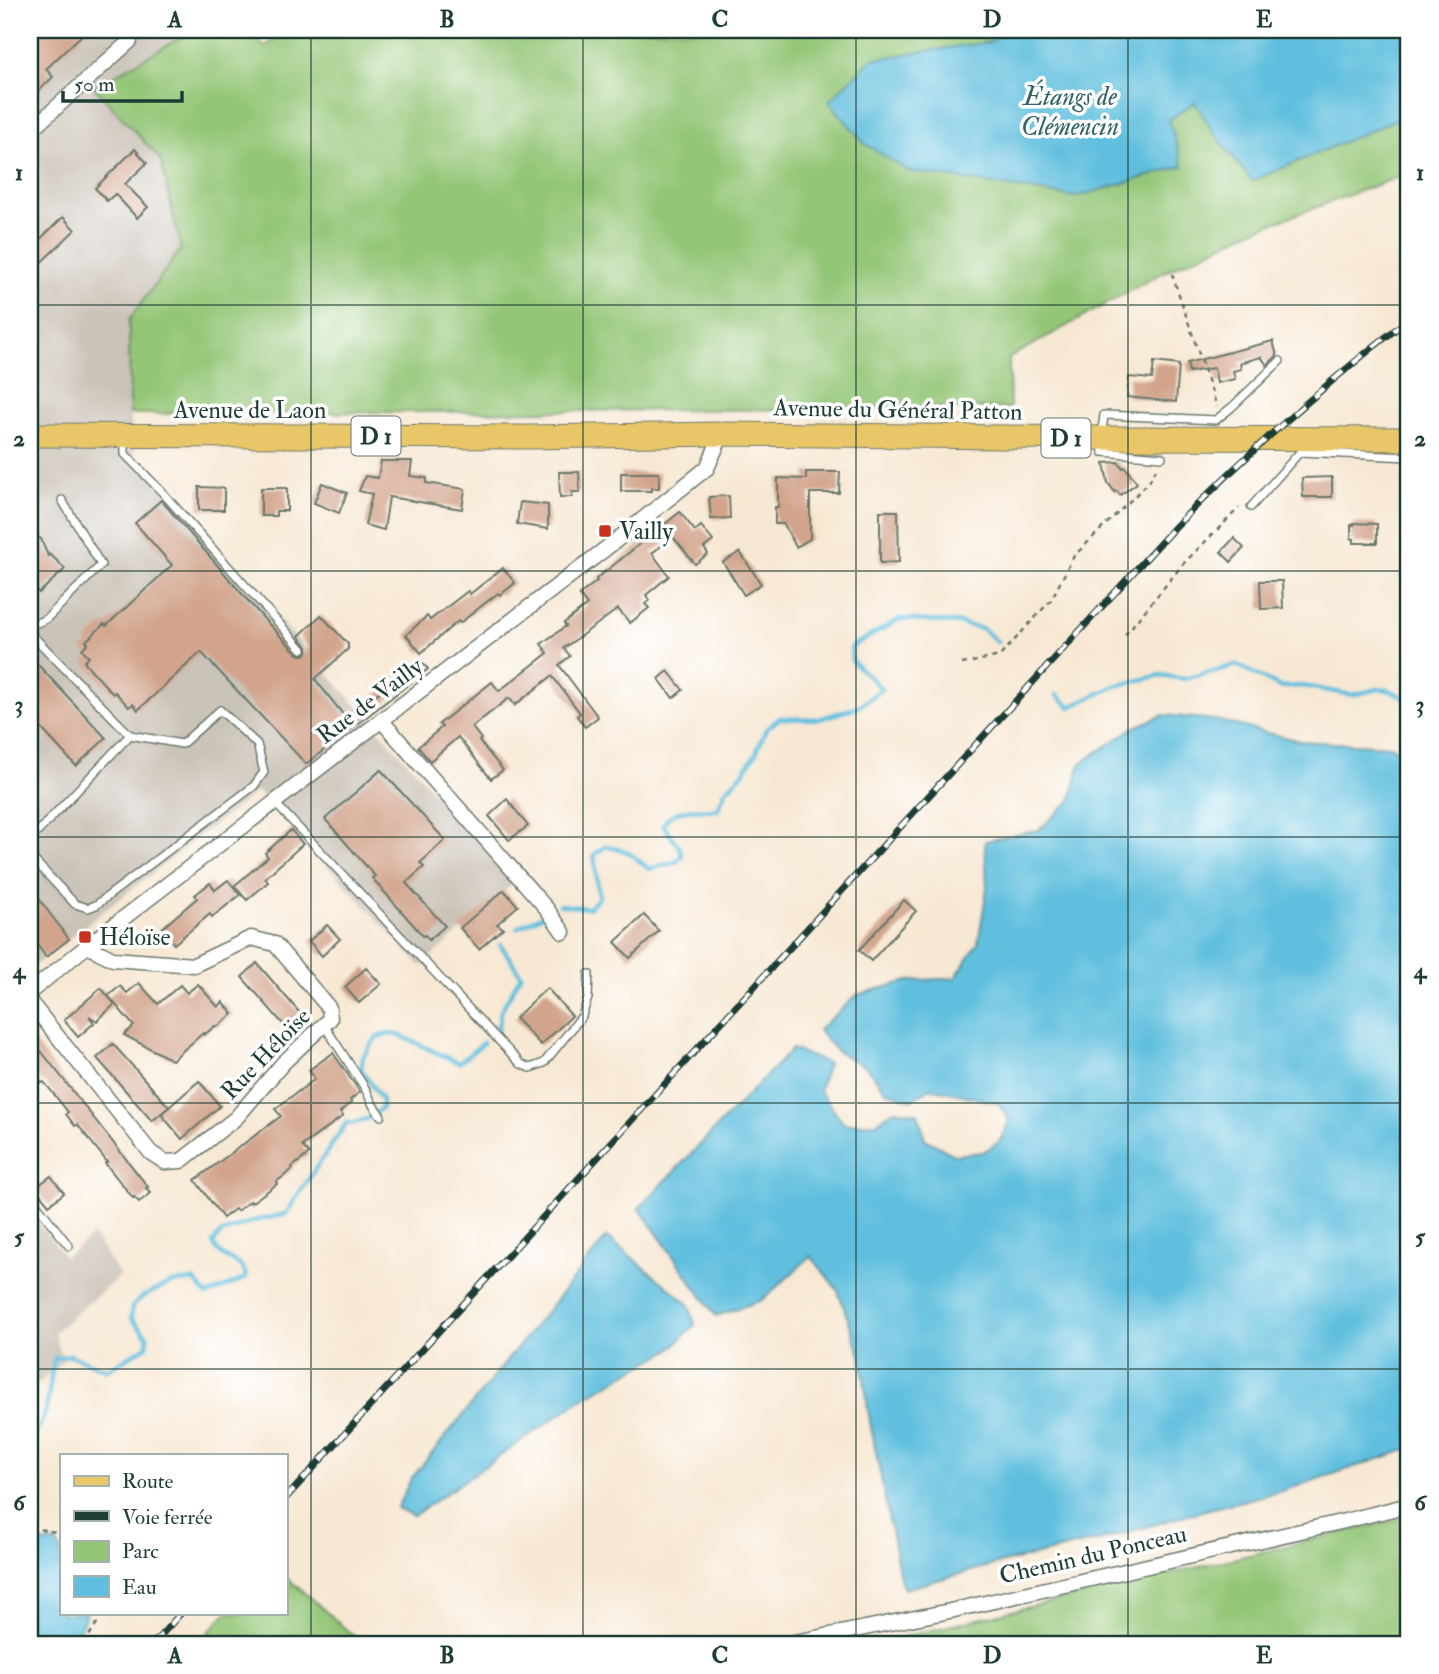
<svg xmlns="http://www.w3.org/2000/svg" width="1439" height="1674" font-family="'IM FELL Double Pica',serif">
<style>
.industrial{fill:#cac3b8}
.green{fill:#94c677;stroke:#5a8256;stroke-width:2}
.water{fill:#60bfde;stroke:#407e89;stroke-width:2}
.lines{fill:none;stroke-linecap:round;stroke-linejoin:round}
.stream{stroke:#60bfde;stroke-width:4.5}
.building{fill:#d2a48c}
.lane-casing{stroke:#6b796c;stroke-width:10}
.street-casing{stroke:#6b796c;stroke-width:17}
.primary-casing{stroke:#6b796c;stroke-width:25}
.path{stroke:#6b796c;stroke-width:2.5;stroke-dasharray:5 5;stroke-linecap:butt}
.lane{stroke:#fff;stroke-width:7}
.street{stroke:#fff;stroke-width:14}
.primary{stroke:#e9c769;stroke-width:23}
.rail-casing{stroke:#1f3d34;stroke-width:7}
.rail{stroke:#fff;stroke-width:4.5;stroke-dasharray:13;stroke-linecap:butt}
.grid{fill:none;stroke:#1f3d34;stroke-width:2;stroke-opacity:0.55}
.poi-dot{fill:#c8321e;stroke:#fff;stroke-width:2.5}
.labels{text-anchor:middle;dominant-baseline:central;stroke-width:7;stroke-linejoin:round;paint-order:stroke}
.shield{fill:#fff;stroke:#627771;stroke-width:2}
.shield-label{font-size:23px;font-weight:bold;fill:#1f3d34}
.street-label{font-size:24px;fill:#1f3d34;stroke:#fff}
.poi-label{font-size:24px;fill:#1f3d34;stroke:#fff;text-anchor:start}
.water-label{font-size:26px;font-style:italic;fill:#326467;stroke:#fff}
.neatline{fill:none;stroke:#1f3d34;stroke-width:2.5}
.grid-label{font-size:23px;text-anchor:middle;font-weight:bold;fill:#1f3d34}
</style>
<rect width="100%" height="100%" fill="#fff"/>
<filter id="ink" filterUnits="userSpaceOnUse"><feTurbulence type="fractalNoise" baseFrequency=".0143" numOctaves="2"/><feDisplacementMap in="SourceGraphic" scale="14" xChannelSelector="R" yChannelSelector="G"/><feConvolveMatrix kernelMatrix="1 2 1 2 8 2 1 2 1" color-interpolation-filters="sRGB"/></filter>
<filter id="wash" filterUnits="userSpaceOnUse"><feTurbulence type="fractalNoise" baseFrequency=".00686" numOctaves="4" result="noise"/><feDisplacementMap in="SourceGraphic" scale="28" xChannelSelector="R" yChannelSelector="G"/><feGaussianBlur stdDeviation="1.57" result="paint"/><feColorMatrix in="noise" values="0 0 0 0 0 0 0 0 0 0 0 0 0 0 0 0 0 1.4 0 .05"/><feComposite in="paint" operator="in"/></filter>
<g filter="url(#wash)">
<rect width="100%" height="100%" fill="#f7e8d3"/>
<g class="industrial">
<path d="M30,30H194L95,87L161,160L181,249L129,320L130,414L135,459L515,882L421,966L257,791L30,969Z"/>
<path d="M30,1212L65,1257L93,1235L120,1276L54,1332L63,1361L30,1391Z"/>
</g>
<g class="green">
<path d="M194,30H251L264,47L288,30H1409V173L1251,231L1164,272L1009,358L1010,408L130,414L129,320L181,249L161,160L94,87Z"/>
<path d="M1409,1517V1644H873Z"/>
<path d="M285,1576L363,1644H198L226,1613H285Z"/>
</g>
<g class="water">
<path d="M1008,30H1409V114L1252,181L1213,132L1195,102L1169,120L1183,166L1076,197L908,171L864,143L829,101L872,59L990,42Z"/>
<path d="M1163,715L1216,720L1300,741L1390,746L1409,757V1449L1282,1491L1201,1511L1105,1539L989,1566L904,1589L901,1582L869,1416L861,1356L838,1291L811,1256L762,1300L716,1316L639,1208L792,1049L828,1063L819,1090L844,1124L876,1123L894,1110L918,1113L925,1139L954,1155L983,1152L1000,1141L1009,1120L998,1103L931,1088L912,1100L887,1092L866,1067L836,1051L818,1030L857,995L908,981L955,978L978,943L987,888L985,841L1039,830L1071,800L1080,764L1133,728Z"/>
<path d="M607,1237L689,1304L695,1325L671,1349L585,1397L413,1516L397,1508L411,1479Z"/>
<path d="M37,1542L56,1543L61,1549V1613H87L73,1644H30V1550Z"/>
</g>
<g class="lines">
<g class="stream">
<path d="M1057,695L1070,707L1115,686L1161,675L1184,679L1237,665L1280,687L1303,686L1352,695L1378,689L1389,690L1409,700"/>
<path d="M560,905L589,908L599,897L594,855L606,846L628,852L649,869L676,862L682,856L680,848L663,825C673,805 698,810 717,810L726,790L743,773L756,753L766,729L780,718L819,719L858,707L882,689L852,661L851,647L900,619L958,623L983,629L997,642"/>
<path d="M517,928L543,915"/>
<path d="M497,1033L501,1011L521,975L500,944"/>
<path d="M30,1441C53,1412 46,1391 55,1358L70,1355L107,1370L147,1346L148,1337L131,1318L132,1307L142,1297L171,1283L194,1280L207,1295L246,1278C245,1257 221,1264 213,1243L220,1234L253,1221L286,1214L296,1198L347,1122L352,1124L369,1118L382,1108V1100L361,1069L363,1057L369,1048L377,1037L388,1034L399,1035L459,1063L483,1043"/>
</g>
</g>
<g id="blocks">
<g class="building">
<path d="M30,30H87L46,69L53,77L30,99Z"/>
<path d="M135,149L147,163L125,184L148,207L137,218L115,194L107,201L95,188Z"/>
<path d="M63,217L75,230L30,273V249Z"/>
<path d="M1273,341L1277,356L1267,365L1261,357L1240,363L1241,369L1233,371L1235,379L1217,383L1214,368L1189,372L1187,363Z"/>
<path d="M1154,362L1179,365L1176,402L1127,397L1129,377L1152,379Z"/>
<path d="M381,461H412L410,476L427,478L426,483L465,489L462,509L389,497L384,530L365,525L372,494L359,491L365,476L378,478Z"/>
<path d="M1118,462L1123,468L1125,467L1137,483L1120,495L1117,491L1115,492L1108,483L1104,463Z"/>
<path d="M559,472H579L580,492H572V497H560Z"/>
<path d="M806,472H840L839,493H810V539L796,547L784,524H775V507H778V478L806,479Z"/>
<path d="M621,473H659V488H652V491H621Z"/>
<path d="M1332,477V497H1303L1302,478Z"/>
<path d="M322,483L347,493L339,513L314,503Z"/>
<path d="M199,487L224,488V510H199Z"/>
<path d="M261,488H287V511H276V516H261Z"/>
<path d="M729,496L730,518L711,519L709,497Z"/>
<path d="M161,500L263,618L298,654L303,655L306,654L308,648L299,636L321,615L348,644V649L315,679L346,718L420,660L428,669L306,764L201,652L138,710L133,704L129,707L115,692L113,694L84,662L89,657L82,649L88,643L86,641L104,624L106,626L172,565L135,523Z"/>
<path d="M520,502L548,505V529L517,524Z"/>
<path d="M880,511H898L899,562L880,563Z"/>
<path d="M680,512L695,531L701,526L713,541L704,548L708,554L695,564L673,537L652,553L669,576L646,595L650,600L645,604L649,608L630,623L618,609L564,648L570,656L559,665L598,717L585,727L577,716L580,713L552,676L515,705L509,698L472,727L481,739L479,741L503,770L491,779L458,737L430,761L418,747L442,727L439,724L492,682L499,691L548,653L541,644L566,626L564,623L587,605L579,595L597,581L596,579Z"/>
<path d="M1354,523L1377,524V543H1354V539L1351,538V525H1354Z"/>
<path d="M30,532L41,539L48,556L50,554L65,569L39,593L30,583Z"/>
<path d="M1234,538L1244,548L1231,562L1221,552Z"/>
<path d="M740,552L761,584L744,595L723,562Z"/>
<path d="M503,568L515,583L500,595L498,593L460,623L458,621L421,653L406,635L427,616L430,620L468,591L470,594Z"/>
<path d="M1260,581H1282L1283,608L1261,609Z"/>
<path d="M30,656L106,738L76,766L30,716Z"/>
<path d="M668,671L683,690L673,698L659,679Z"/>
<path d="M381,770L445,840L420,863L424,867L406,883L445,926L429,940L425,935L423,936L372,878L375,876L325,819Z"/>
<path d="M507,799L528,826L509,840L489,816Z"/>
<path d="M291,830L303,844L265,878L268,882L247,900L234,886L268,857L265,853Z"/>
<path d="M228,880L240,895L212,917L210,914L174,944L161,929L197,898L195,895L210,883L215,890Z"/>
<path d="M30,887L69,939L46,957L30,935Z"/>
<path d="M504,890L518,906L497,924L503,928L479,949L460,928Z"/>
<path d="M904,900L916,911L871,961L859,950Z"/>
<path d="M644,915L659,931L630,958L615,942Z"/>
<path d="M327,925L340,939L322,956L309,941Z"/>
<path d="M257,963L305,1019L290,1032L242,977Z"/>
<path d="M366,968L381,984L359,1003L345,987Z"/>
<path d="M139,983L158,1004L180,985L187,993L198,984L218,1007L223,1002L233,1014L217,1027L215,1026L204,1035L203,1033L172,1060L124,1035L134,1026L108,996L120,986L127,993Z"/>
<path d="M101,988L115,1004L97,1021L89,1016L94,1023L78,1037L64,1020Z"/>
<path d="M547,988L572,1016L541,1045L515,1018Z"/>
<path d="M30,1037L148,1187L146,1188L151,1193L139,1202L134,1197L133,1198L105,1163L107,1162L77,1124L75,1126L66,1114L68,1112L44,1082L42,1083L30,1068Z"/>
<path d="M113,1044L169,1107L152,1121L97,1058Z"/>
<path d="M333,1053L360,1092L350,1100L352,1102L340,1112L343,1116L302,1146L309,1154L292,1167L293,1169L276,1182L277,1184L251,1203L250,1201L237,1211L235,1209L223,1218L195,1180L281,1116L275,1109L315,1079L309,1070Z"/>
<path d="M199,1081L220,1106L182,1139L161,1114Z"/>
<path d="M51,1176L64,1193L49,1205L35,1188Z"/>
</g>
</g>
</g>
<g filter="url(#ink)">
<use href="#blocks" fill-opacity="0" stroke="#6b796c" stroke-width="2"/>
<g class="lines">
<g class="lane-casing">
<g id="lane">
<path d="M129,30L130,41"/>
<path d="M1406,402H1409"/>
<path d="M125,438V454L161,491L302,649"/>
<path d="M1162,457L1103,452L1101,438L1104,415L1216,420L1232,407L1280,361"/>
<path d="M1251,507L1300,452L1409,457"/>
<path d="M30,626L46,619L101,565L62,500"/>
<path d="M30,633L130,735L30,840"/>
<path d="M275,803L521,1064L530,1068L544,1063L582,1016L588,998L589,974"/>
<path d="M30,856L75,904L88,908L96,905L254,786L264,772L257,744L220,710L182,744L130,735"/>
<path d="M324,1025L365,1088L373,1105L381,1116"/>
<path d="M30,1196L69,1246"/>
</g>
</g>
<g class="street-casing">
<g id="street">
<path d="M30,131L130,41"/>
<path d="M381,720L547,909L563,932"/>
<path d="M30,992L87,946L613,543L707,468L722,434"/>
<path d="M30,1002L151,1153L165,1162L181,1161L236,1118L284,1062L330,1019L329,1008L275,944L251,938L194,965L113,959L87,946"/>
<path d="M785,1644L950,1611L1345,1521L1409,1505"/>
</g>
</g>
<g class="primary-casing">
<path id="primary" d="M30,435L528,437L722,434L1101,438L1409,439"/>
</g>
<g class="path">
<path d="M143,36L161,30"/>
<path d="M1172,274L1217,407"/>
<path d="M1125,635L1184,563L1239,508"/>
<path d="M962,664L1000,656L1051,600L1074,556L1149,482L1156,469"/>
<path d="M30,1531L39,1529L61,1533"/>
<path d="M84,1644L97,1623L99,1613"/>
</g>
<use href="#lane" class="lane"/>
<use href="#street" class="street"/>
<use href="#primary" class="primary"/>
<g class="rail-casing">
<g id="rail">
<path d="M285,1499L1174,528C1248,453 1325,383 1409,319"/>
<path d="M153,1644L181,1613"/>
</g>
</g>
<use href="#rail" class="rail"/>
</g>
</g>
<path class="grid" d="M311,30V1644M583,30V1644M856,30V1644M1128,30V1644M30,305H1409M30,571H1409M30,837H1409M30,1103H1409M30,1369H1409"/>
<g class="poi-dot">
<rect x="598" y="524" width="14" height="14" rx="3.5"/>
<rect x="78" y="930" width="14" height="14" rx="3.5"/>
</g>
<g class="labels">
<g class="shield">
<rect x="351.5" y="416.5" width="49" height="39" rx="5"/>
<rect x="1041.5" y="418.5" width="49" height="39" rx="5"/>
</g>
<g class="shield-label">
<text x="376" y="436">D 1</text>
<text x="1066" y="438">D 1</text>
</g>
<g class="street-label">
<text x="250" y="410">Avenue de Laon</text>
<text transform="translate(898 410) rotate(1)">Avenue du Général Patton</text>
<text transform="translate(370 701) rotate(-37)">Rue de Vailly</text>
<text transform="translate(266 1054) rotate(-46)">Rue Héloïse</text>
<text transform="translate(1093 1555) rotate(-13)">Chemin du Ponceau</text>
</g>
<g class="poi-label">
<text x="619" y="531">Vailly</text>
<text x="99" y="937">Héloïse</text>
</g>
<g class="water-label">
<text x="1070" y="97">Étangs de<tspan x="1070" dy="30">Clémencin</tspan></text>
</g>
</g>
<rect width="1439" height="1674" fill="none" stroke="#fff" stroke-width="77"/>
<rect x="60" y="1454" width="228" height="161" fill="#ffffff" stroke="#a5b1ae" stroke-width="2"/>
<rect x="74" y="1476" width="35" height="10" fill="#e9c769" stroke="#a5b1ae" stroke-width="2"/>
<text x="122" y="1488" font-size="21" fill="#1f3d34">Route</text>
<rect x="74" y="1511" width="35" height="10" fill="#1f3d34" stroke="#a5b1ae" stroke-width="2"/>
<text x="122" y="1524" font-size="21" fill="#1f3d34">Voie ferrée</text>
<rect x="74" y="1541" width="35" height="21" fill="#94c677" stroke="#a5b1ae" stroke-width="2"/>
<text x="122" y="1558" font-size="21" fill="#1f3d34">Parc</text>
<rect x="74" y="1576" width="35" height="21" fill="#60bfde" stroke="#a5b1ae" stroke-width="2"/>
<text x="122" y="1594" font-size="21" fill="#1f3d34">Eau</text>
<path d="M63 91v10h119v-10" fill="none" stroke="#1f3d34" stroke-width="3.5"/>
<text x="74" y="91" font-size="21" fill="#1f3d34" stroke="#ffffff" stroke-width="5" paint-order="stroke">50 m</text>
<rect x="38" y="38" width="1362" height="1598" class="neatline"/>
<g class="grid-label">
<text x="175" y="27">A</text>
<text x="447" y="27">B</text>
<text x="720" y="27">C</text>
<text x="992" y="27">D</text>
<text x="1264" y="27">E</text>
<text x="19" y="180">1</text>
<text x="1420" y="180">1</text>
<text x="19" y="446">2</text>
<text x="1420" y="446">2</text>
<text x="19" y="712">3</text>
<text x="1420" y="712">3</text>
<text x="19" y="978">4</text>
<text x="1420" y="978">4</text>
<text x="19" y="1244">5</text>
<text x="1420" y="1244">5</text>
<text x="19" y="1510">6</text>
<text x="1420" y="1510">6</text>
<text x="175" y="1663">A</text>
<text x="447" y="1663">B</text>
<text x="720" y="1663">C</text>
<text x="992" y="1663">D</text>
<text x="1264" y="1663">E</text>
</g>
</svg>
